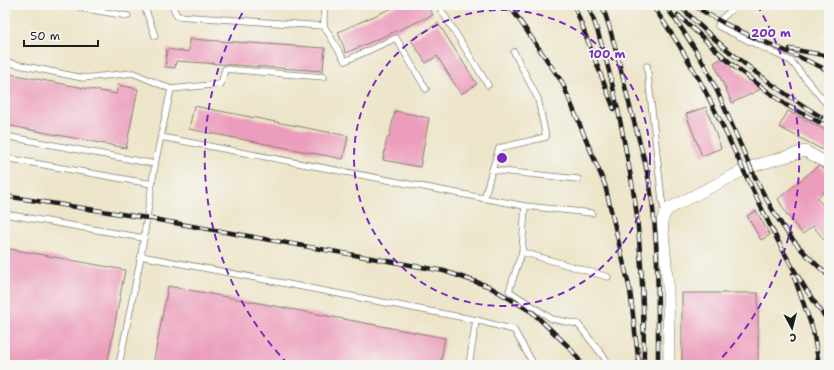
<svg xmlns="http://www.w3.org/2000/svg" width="834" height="370" font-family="'Shantell Sans',sans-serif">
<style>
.building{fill:#ec9dbc}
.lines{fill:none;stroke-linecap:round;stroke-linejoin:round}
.service-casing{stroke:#848072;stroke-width:7}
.minor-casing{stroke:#848072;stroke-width:12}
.service{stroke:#fff;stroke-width:5.5}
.minor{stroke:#fff;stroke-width:11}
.rail-casing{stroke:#1c1c1c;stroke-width:4.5}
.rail{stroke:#f6f6f2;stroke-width:3;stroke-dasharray:9;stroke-linecap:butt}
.ring{fill:none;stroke:#7b2cbf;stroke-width:2;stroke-dasharray:7 5}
.centre{fill:#7b2cbf;stroke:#f6f6f2;stroke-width:2}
.ring-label{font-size:12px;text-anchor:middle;font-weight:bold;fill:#7b2cbf;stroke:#f6f6f2;stroke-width:4;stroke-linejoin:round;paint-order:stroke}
</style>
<rect width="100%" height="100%" fill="#f6f6f2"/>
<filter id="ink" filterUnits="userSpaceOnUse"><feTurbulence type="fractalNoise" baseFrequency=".025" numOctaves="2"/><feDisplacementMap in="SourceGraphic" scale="8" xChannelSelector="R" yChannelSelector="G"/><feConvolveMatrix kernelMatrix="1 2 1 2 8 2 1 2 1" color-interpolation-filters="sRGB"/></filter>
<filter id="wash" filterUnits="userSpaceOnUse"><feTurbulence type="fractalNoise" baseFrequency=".012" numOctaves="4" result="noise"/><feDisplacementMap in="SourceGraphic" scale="16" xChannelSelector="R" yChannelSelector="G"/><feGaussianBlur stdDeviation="0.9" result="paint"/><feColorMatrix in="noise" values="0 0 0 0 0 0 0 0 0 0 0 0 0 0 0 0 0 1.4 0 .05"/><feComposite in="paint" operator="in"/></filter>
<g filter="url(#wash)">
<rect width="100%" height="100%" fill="#ede5c9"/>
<g id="blocks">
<g class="building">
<path d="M399,5H427L433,15L346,53L338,32Z"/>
<path d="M438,23L477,84L461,94L437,56L426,63L411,40Z"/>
<path d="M189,39L325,48L323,71L176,61L175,68L165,67L167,49L189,52Z"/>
<path d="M722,58L761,89L732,103L714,63Z"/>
<path d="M5,73L116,94L118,85L138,89L126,148L5,125Z"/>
<path d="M194,106L348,136L343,159L189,129Z"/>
<path d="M706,107L721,148L702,156L686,114Z"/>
<path d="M395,111L429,118L420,167L383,160L387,138H389Z"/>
<path d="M788,111L829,132V153L779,127Z"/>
<path d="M818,166L825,170L829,175V187L817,198L829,213V246L813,226L803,234L787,215L778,199Z"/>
<path d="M756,211L770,235L761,240L747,216Z"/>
<path d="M5,248L125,270L107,365H5Z"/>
<path d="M168,286L445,338L440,365H153Z"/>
<rect x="682" y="293" width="76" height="72"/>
</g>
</g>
</g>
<g filter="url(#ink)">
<use href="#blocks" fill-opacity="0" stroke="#848072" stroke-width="1"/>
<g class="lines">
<g class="service-casing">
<g id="service">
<path d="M80,5L81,8L128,16"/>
<path d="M144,5L155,36"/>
<path d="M172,5L177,16L324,26"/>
<path d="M324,5V26L345,61L396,38L426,89"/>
<path d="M438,5L488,85"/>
<path d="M737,5L719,21L718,26L791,61L829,107"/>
<path d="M514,52L538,99L546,137L499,148L492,170L578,179"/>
<path d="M5,62L83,78L133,73L171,89"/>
<path d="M647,66L662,200L665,213"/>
<path d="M5,136L155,164"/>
<path d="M161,137L525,206L592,213"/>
<path d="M5,158L152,184"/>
<path d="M484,199L492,170"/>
<path d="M525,206L522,252L509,291L552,319L578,324L607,361"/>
<path d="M5,214L144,238"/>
<path d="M522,252L608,277"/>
<path d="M141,256L476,320L469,365"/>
<path d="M476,320L514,330L534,365"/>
<path d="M119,365L141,256L155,164L171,89L221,84L225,69L324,77"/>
</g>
</g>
<g class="minor-casing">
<path id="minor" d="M669,365L668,287L662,221L665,213L670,208L750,167L805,151L829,164"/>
</g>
<use href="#service" class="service"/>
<use href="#minor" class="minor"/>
<g class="rail-casing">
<g id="rail">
<path d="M509,5L562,82L605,185L630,290L639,365"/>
<path d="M574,5L614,109"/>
<path d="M588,5C604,45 614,88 622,130C627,159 634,188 637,217C642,266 644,316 644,365"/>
<path d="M602,5C613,35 620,65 627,95C635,128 646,159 651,193C659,250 658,308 658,365"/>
<path d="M652,5C670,30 687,57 702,85C744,164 774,251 829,322"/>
<path d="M665,5C680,26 696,48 708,72C733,122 750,177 782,225C794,244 812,261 829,276"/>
<path d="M679,5C721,49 770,85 821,117"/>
<path d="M693,5C735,33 784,48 829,71"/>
<path d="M678,15L736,68L786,105L829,127"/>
<path d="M790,49L829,56"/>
<path d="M5,196L147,218L444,271L488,286L532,312L570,348L583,365"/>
<path d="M793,274L813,330L819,365"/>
</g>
</g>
<use href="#rail" class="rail"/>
</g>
</g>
<g class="ring">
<circle cx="502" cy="158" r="148"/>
<path d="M288 364A297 297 0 0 1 247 5M757 5A297 297 0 0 1 716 364"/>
</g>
<circle cx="502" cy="158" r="6" class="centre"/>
<g class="ring-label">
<text x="771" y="37">200 m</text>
<text x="607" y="58">100 m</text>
</g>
<rect width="834" height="370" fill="none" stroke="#f6f6f2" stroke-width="20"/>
<g transform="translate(792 328) rotate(173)" stroke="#f6f6f2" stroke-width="3" paint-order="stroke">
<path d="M0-3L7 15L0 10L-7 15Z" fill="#1c1c1c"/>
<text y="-6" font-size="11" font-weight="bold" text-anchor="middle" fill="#1c1c1c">С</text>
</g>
<path d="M24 40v6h74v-6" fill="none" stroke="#1c1c1c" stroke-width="2"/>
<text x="30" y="40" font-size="12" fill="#1c1c1c" stroke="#f6f6f2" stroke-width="3" paint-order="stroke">50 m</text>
</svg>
